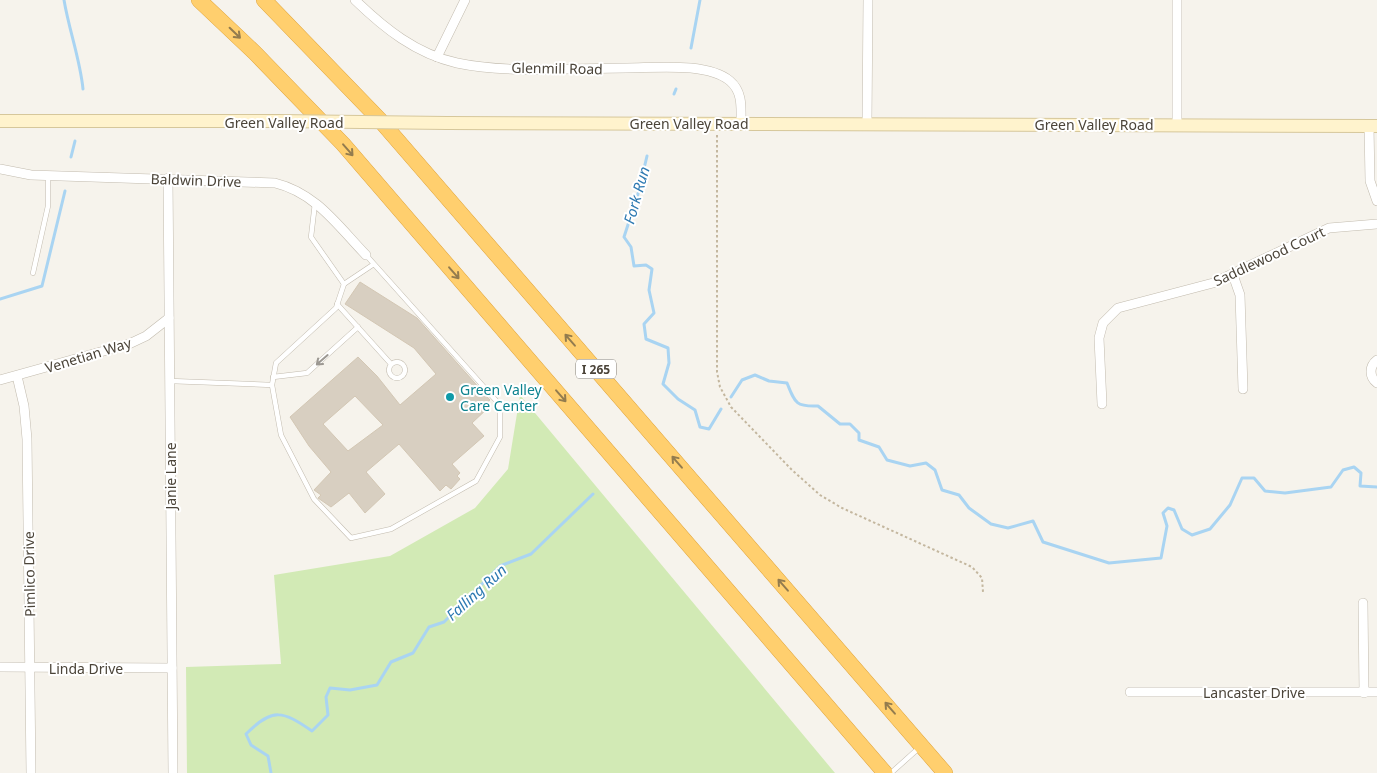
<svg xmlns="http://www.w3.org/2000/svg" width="1377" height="773" font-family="'Noto Sans',sans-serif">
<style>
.green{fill:#d2eab5}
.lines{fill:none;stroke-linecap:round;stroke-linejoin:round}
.stream{stroke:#a9d4f2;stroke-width:3}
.building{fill:#d8cfc1;stroke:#d3c7b4;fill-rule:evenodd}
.lane-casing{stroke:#c2bbae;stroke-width:5.5}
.street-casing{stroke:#c2bbae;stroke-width:10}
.secondary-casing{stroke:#d6c79b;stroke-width:14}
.highway-casing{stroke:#e0a43c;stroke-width:16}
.path{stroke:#c4b79f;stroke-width:2;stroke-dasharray:2.5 2.5;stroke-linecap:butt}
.lane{stroke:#fff;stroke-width:4.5}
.street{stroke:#fff;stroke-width:9}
.secondary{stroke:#fff3cd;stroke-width:12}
.highway{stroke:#ffcf6e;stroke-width:15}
.secondary-bridge-casing{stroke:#d6c79b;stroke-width:14;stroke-linecap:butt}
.secondary-bridge{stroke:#fff3cd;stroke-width:12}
.oneway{stroke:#937c4e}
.oneway2{stroke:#9c9892}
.culture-dot{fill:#0f9aa8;stroke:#fff;stroke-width:2}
.labels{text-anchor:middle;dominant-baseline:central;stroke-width:4;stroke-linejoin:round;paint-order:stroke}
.shield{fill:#fff;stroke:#817c74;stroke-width:1}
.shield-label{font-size:12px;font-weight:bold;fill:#4b4439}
.street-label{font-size:14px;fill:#4b4439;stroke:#fff}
.culture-label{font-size:14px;fill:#0d838f;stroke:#fff;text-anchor:start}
.water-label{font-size:15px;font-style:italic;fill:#2e7ab2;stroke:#fff}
</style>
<rect width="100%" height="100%" fill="#f6f3ec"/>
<path class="green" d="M520,395L835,773H187L186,667L281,664L274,575L390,556L475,508L508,469Z"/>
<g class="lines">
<g class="stream">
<path d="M64,0C69,30 80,59 83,89"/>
<path d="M691,48L700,0"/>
<path d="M674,94L676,89"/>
<path d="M647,156L638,194L624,237L631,247L634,266L646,265L652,269L649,290L654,313L644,324L646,339L668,348L669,363L663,384L678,399L695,410L700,427L709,429L721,409"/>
<path d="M71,157L75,141"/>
<path d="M0,299L42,286L65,191"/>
<path d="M731,397L742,380L755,375L769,381L787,383C795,403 796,407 818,406L840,424H850L859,433V440L879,447L887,460L910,466L926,463L935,470L942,490L959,495L969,508L991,524L1008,528L1033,521L1043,542L1109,563L1161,558L1167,526L1163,513L1168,508L1174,510L1182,529L1192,535L1210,529L1230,505L1242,478H1254L1265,491L1285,493L1331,487L1343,470L1354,467L1361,473L1360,486L1377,487"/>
<path d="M271,773L268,756L251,745L246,734C273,707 283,711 312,731L328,715L326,697L330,688L350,690L377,685L391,662L413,653L429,627L444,622L500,566L531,554L593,494"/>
</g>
</g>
<path class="building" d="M360,282L417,318L490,400L485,404L488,408L472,423L484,436L452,464L460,473L457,476L460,479L451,489L446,485L440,491L399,444L366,472L385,494L365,513L349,493L331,507L318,498L321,495L314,490L331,472L309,446L290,417L358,357L377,376L400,405L436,374L414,348L345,304ZM355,396L383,425L348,451L323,424Z"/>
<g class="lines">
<g class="lane-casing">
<g id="lane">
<path d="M315,203L311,237L344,284"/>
<path d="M366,255L374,264L344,284L336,308L276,363L272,385L281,435L314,499L351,538L391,529L476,481L500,437V405L374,264"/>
<path d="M33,273L48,206V175"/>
<path d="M337,304L391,364"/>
<circle cx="397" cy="370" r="8"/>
<path d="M273,377L307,373L358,327"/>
<path d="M170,381L272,385"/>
<path d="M891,773L920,747"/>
</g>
</g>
<g class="street-casing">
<g id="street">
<path d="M355,0C384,28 416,54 457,63C509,74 572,68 627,68C655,68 707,62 730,81C743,92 741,108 741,123"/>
<path d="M1177,0V124"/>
<path d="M437,57L465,0"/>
<path d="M867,123L868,0"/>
<path d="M1369,126L1370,181L1377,201"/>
<path d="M0,169L31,175L275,183C316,193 338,226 366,255"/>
<path d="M168,178L173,773"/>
<path d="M1233,275L1240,295L1243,389"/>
<path d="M1377,360C1369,366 1369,377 1377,383"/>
<path d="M17,376L24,406L27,439L31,773"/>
<path d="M0,380L129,344L146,336L169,318"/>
<path d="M1102,404L1099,338L1103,323L1118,308L1213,283L1329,228L1377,224"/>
<path d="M1363,603L1364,693"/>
<path d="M0,667L172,668"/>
<path d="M1130,692H1377"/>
</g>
</g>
<g class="secondary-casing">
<g id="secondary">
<path d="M0,121H277"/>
<path d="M447,123L1377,126"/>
</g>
</g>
<g class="highway-casing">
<g id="highway">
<path d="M199,0L255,53L343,144L885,773"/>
<path d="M264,0L379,119L945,773"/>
</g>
</g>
<path class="path" d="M717,135V372L720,387L731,407L792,470L820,495L842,508L972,567L982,578L983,592"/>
<use href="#lane" class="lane"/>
<use href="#street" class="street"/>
<use href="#secondary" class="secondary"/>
<use href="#highway" class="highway"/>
<g class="secondary-bridge-casing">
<path id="secondary-bridge" d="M277,121L447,123"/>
</g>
<use href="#secondary-bridge" class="secondary-bridge"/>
</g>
<defs><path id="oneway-shaft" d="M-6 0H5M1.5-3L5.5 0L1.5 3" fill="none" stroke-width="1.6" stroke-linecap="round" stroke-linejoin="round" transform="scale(1.25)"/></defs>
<g class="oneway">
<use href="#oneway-shaft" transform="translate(235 33) rotate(44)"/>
<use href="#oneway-shaft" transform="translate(348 150) rotate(49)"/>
<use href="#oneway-shaft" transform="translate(454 273) rotate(49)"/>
<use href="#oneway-shaft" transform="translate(570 340) rotate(-131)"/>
<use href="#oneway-shaft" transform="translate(561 396) rotate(49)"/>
<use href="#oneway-shaft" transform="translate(677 462) rotate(-131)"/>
<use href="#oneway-shaft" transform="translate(783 585) rotate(-131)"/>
<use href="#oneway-shaft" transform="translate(890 708) rotate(-131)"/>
</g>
<use class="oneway2" href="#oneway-shaft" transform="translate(322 360) rotate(139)"/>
<circle class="culture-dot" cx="450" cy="397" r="5"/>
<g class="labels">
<rect class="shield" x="576" y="359.5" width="40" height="19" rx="4"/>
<g class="shield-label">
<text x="596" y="369">I 265</text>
</g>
<g class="street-label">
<text transform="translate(557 68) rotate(1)">Glenmill Road</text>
<text x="284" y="122">Green Valley Road</text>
<text x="689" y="123">Green Valley Road</text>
<text x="1094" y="124">Green Valley Road</text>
<text transform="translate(196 180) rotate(2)">Baldwin Drive</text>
<text transform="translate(1269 256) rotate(-25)">Saddlewood Court</text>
<text transform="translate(88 355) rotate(-17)">Venetian Way</text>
<text transform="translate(170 476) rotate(-90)">Janie Lane</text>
<text transform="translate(29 574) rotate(-91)">Pimlico Drive</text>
<text x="86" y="668">Linda Drive</text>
<text x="1254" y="692">Lancaster Drive</text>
</g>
<g class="culture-label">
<text x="460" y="389">Green Valley<tspan x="460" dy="16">Care Center</tspan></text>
</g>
<g class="water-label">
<text transform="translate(636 195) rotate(-74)">Fork Run</text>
<text transform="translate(476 592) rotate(-42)">Falling Run</text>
</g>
</g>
</svg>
